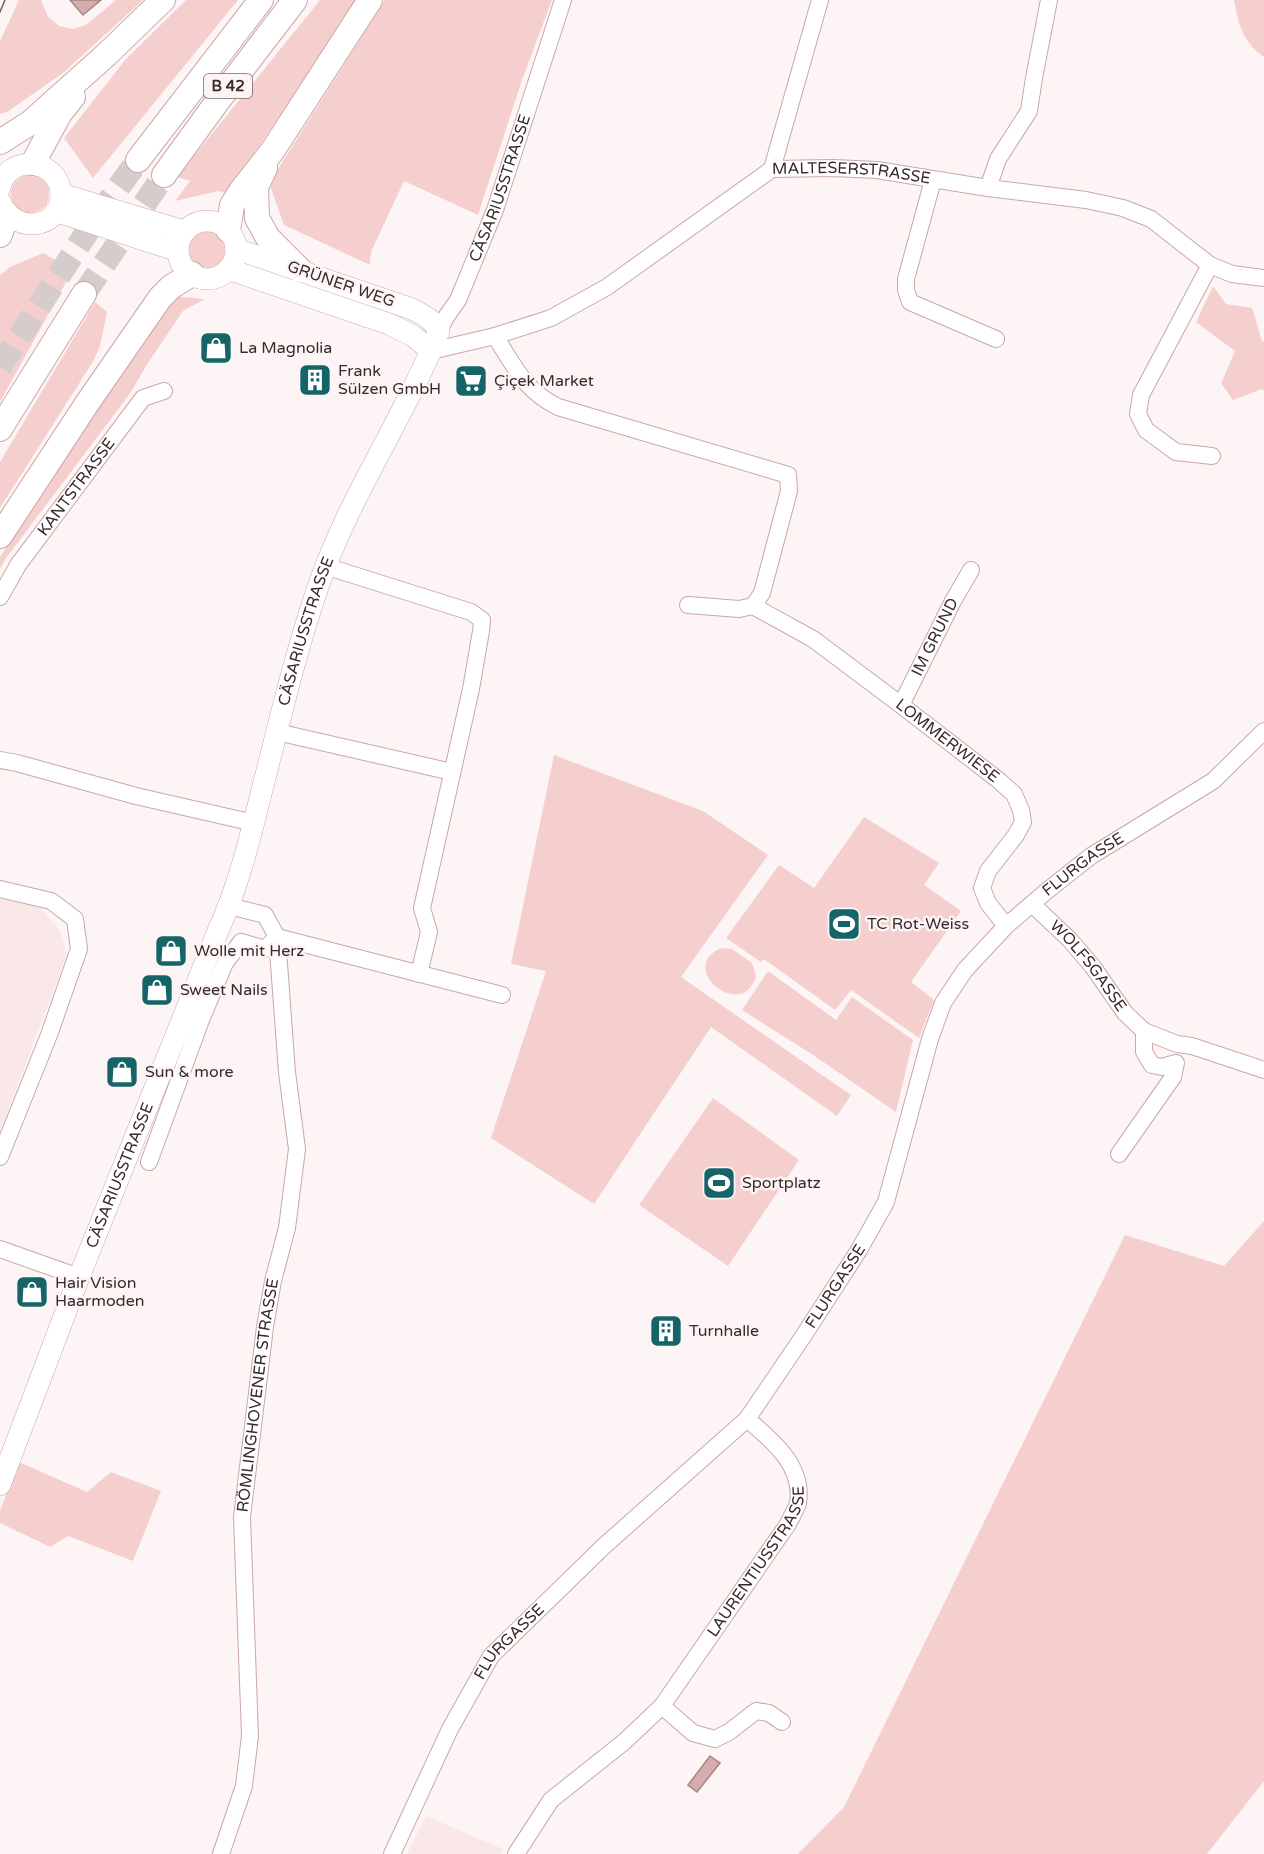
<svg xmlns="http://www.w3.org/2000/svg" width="1264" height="1854" font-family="'Varela Round',sans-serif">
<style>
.built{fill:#fae7e7}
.green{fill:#f5cfce}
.water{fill:#d6acac;stroke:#a78585;stroke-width:1.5}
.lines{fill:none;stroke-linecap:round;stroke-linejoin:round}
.highway-tunnel{stroke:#d6cccc;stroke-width:24;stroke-dasharray:24 12;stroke-linecap:butt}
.minor-casing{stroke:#cba7a6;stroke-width:18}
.major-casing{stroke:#cba7a6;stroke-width:22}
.highway-casing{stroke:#cba7a6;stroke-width:26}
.minor{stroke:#fff;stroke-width:16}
.major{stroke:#fff;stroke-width:21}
.highway{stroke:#fff;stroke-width:24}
.tram{stroke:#6f6363;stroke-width:1.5}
.labels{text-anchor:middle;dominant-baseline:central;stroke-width:5;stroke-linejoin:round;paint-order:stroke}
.shield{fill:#fdf5f5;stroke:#736767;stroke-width:1.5}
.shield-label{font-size:15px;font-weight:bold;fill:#382a2a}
.street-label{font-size:16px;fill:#382a2a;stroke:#fdf5f5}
.poi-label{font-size:16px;fill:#382a2a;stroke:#fdf5f5;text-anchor:start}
</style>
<rect width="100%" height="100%" fill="#fdf5f5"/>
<g class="built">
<path d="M0,898L41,908L60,931L67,955L0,1131Z"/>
<path d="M426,1816L503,1849L500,1854H407Z"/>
</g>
<g class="green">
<path d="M19,0H41L48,17L59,26L73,29L86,25L116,0H143L63,73L7,112L0,114V41Z"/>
<path d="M186,0H238L93,178L64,138L126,59Z"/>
<path d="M320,0H356L228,194L219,191L175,201L190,181L177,177Z"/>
<path d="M385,0H552L522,80L478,215L404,181L371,252L370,265L284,225L269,183Z"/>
<path d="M1234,0H1264V57C1243,43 1238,23 1234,0Z"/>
<circle cx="30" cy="194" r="19"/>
<circle cx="206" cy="250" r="19"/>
<path d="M43,253L61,263L70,275L0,402V275L10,267Z"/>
<path d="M1213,286L1226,304L1252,308L1262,341L1264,342V391L1262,389L1233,400L1221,383L1235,351L1196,322Z"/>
<path d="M170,296L205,299L183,311L146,366L129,395L6,558L0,569V557L99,408L153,319Z"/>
<path d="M95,302L107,312L100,346L94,360L0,508V462Z"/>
<path d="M554,755L703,811L768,855L681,977L851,1095L837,1116L711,1027L594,1204L491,1138L546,971L511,964Z"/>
<path d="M864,817L939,863L924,885L961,911L911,982L934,1000L919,1038L851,990L835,1010L764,959L761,962L726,938L779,865L814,888Z"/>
<path d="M721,948L732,949L752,963L756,977C741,1022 676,968 721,948Z"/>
<path d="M768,971L836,1020L852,997L913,1040L896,1112L813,1055L742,1010Z"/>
<path d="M713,1098L799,1160L728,1266L639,1205Z"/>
<path d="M1264,1221V1781L1207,1854H798L844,1807L1125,1235L1224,1266Z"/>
<path d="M19,1462L87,1492L111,1472L161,1491L133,1561L68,1536L50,1547L0,1523V1511Z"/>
</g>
<g class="water">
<path d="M70,0H101L83,15Z"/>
<path d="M710,1756L720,1763L697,1792L688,1785Z"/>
</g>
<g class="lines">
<g class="highway-tunnel">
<path d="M84,294L164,175"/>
<path d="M0,367L89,229L138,160"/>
</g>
<g class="minor-casing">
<g id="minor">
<path d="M772,169L820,0"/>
<path d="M933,180L906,279V290L910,302L996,339"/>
<path d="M988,188L998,159L1029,111L1034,78L1049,0"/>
<path d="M1210,265L1141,395L1138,414L1146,430L1176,452L1212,456"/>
<path id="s1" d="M439,331L446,317L458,300L495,210L563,0"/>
<path d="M495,336C514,366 525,391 558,407L788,475L789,491L762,593L753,606L739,609L688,605"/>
<path id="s2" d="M431,351L495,336L551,318L607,287L772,169L833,168L877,170L988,188L1086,200L1123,208L1151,219L1210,265L1232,274L1264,278"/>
<path d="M325,566L471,612L482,620L481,631L471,689L422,908L429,932L419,974"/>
<path id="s3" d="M0,597L18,565L143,398L164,391"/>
<path id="s4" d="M753,606L813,639L901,705L997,779L1014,794L1021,810L1023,822L1016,835L988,871L982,888L988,903L1006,926"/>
<path id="s5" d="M901,705L953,601L971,570"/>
<path d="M277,732L452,772"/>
<path d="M0,760L17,763L136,796L254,823"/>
<path d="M0,889L51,901L75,919L79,949L49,1035L0,1157"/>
<path id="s6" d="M1032,904L1070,940L1093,967L1125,1013L1144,1031L1177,1044L1192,1046L1264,1070"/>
<path d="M1119,1154L1173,1077L1176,1063L1162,1067L1152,1065L1144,1052V1031"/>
<path d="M149,1162L201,1020L225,963L241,942L265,949L277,937L502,995"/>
<path d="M0,1249L79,1277"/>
<path d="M662,1706L693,1733L715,1739L729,1732L756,1711L769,1713L782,1722"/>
<path id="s7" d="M221,1854L244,1786L250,1736L242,1517L265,1327L273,1281L287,1228L297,1149L287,1072L277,937L265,915L229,906"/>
<path id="s8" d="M392,1854L450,1729L491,1656L604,1546L747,1419L802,1338L859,1250L886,1202L930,1039L943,1003L965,970L1006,926L1048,890L1091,856L1213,781L1264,731"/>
<path id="s9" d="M516,1854L551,1800L624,1742L662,1706L788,1524C791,1517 796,1510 798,1503C804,1466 772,1440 747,1419"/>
</g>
</g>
<g class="major-casing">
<g id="major">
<path d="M0,188C7,153 59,158 61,194C62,230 12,235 0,201"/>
<path d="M61,194L184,231"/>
<path d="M55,211L178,251"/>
<circle cx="207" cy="250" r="29"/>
<path d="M228,269L389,324L413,336L431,351"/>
<path id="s10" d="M0,1485L79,1277L217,933C238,888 250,838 262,790C279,724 294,658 316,593C346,501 403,421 439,331C433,319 423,315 412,309L236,249"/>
</g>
</g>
<g class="highway-casing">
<g id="highway">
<path d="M0,142L30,123L106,55L163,0"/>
<path d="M138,160L261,0"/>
<path d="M33,163L60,113L73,97"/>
<path d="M265,168L256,187L257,218L268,238L300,270"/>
<path d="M164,175L217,102L295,0"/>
<path d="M228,230L232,205L241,191L273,150L370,0"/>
<path d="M0,235L7,214"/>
<path d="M0,429L84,294"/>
<path d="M0,536L88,402L160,298L171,287L192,274"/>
</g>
</g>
<use href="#minor" class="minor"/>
<use href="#major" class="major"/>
<use href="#highway" class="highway"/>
<path class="tram" d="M0,12L5,0"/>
</g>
<defs>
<g id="shop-square" transform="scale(1.725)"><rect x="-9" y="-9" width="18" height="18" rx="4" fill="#156467" stroke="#fdf5f5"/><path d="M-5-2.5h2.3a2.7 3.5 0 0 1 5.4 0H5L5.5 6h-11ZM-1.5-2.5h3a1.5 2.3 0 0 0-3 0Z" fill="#fff"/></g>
<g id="building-square" transform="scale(1.725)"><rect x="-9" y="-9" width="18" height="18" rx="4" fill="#156467" stroke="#fdf5f5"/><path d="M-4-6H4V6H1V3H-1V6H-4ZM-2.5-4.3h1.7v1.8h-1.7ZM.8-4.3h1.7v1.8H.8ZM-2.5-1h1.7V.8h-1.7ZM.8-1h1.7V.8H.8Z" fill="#fff"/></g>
<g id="supermarket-square" transform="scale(1.725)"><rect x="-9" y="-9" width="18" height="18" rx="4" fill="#156467" stroke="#fdf5f5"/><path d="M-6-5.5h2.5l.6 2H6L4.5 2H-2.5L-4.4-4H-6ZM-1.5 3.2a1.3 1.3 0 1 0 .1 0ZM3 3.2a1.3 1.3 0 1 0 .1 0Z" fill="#fff"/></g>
<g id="stadium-square" transform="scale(1.725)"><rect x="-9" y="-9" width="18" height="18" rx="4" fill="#156467" stroke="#fdf5f5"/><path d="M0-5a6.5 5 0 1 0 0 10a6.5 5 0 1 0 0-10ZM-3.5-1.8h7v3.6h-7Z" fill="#fff"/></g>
</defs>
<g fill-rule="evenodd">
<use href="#shop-square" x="216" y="348"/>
<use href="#building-square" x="315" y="380"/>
<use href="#supermarket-square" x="471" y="381"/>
<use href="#stadium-square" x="844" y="924"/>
<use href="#shop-square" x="171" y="951"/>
<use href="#shop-square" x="157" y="990"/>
<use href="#shop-square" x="122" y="1072"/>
<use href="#stadium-square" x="719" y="1183"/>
<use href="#shop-square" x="32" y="1292"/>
<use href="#building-square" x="666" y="1331"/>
</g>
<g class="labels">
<rect class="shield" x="204" y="74" width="48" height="24" rx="4.5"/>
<g class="shield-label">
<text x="228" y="86">B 42</text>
</g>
<g class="street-label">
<text stroke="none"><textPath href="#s2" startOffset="471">MALTESERSTRASSE</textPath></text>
<text stroke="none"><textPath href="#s1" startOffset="156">CÄSARIUSSTRASSE</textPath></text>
<text transform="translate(341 284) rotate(19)">GRÜNER WEG</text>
<text stroke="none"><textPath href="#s3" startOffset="134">KANTSTRASSE</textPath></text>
<text stroke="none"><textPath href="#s10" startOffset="908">CÄSARIUSSTRASSE</textPath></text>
<text stroke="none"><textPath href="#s5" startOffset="76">IM GRUND</textPath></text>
<text stroke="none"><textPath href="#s4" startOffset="237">LOMMERWIESE</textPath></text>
<text stroke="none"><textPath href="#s8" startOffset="1234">FLURGASSE</textPath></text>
<text stroke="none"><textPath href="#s6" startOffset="84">WOLFSGASSE</textPath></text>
<text stroke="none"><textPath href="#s10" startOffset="332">CÄSARIUSSTRASSE</textPath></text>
<text stroke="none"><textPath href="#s8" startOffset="730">FLURGASSE</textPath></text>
<text stroke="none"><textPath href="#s7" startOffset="464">RÖMLINGHOVENER STRASSE</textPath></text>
<text stroke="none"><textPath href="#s9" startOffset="384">LAURENTIUSSTRASSE</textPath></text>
<text stroke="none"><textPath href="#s8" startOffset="244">FLURGASSE</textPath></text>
</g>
<g class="poi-label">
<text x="239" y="348">La Magnolia</text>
<text x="338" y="371">Frank<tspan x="338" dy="18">Sülzen GmbH</tspan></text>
<text x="494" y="381">Çiçek Market</text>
<text x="867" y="924">TC Rot-Weiss</text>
<text x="194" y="951">Wolle mit Herz</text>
<text x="180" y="990">Sweet Nails</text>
<text x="145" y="1072">Sun &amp; more</text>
<text x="742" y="1183">Sportplatz</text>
<text x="55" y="1283">Hair Vision<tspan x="55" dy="18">Haarmoden</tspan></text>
<text x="689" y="1331">Turnhalle</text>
</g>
</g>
</svg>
